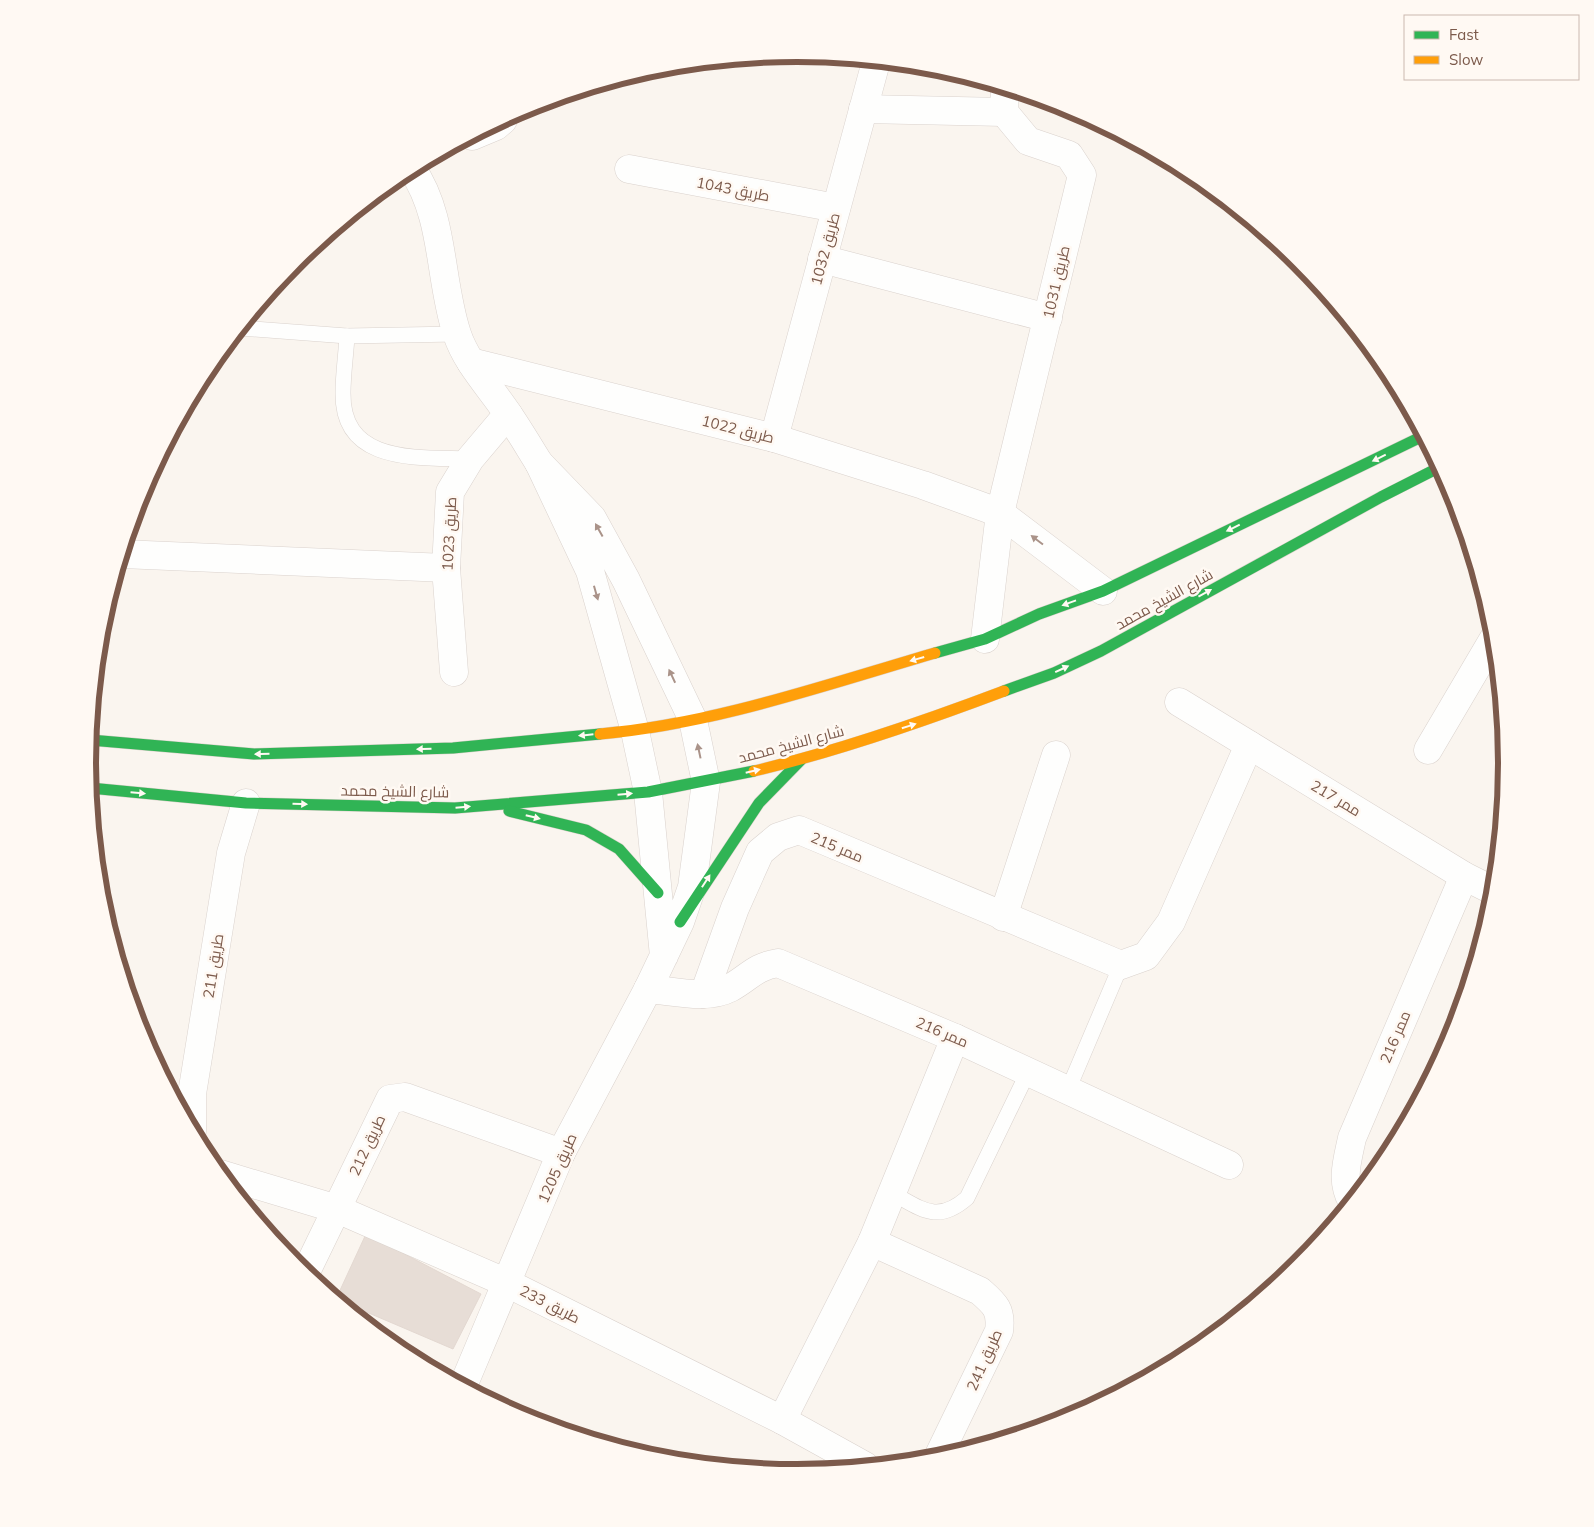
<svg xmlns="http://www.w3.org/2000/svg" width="1594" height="1527" font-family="Mulish,Cairo,sans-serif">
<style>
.building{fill:#e7ddd6;stroke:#e3d8d1}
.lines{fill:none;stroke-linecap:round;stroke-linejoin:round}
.lane-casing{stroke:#dad2cd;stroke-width:16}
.street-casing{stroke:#dad2cd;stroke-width:29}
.fast-casing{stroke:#dad0ca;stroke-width:12}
.slow-casing{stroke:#dad0ca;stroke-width:12}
.lane{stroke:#fefefd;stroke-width:15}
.street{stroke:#fefefd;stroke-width:28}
.fast{stroke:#30b455;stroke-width:11}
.slow{stroke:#ff9f0a;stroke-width:11}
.oneway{fill:#fff9f3}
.oneway2{fill:#aa9389}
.labels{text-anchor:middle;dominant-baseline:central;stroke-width:5;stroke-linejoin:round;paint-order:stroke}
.street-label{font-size:15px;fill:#7c5a4b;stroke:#fff9f3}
.rim{fill:none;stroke:#7c5a4b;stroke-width:6}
</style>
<rect width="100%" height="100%" fill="#faf5ef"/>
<path class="building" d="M366,1234L481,1294L453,1349L336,1299Z"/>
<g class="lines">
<g class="lane-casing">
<g id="lane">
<path d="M240,328L347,336L457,334"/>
<path d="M347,336C346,355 343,374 343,393C342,465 419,457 470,459"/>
<path d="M1068,1090L1121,965"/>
<path d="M892,1193C922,1209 937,1224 967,1198L1028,1072"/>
</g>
</g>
<g class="street-casing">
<g id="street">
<path d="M863,109L1004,112"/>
<path d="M472,136L496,126L503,120"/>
<path d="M412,169C445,217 439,280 457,334C467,364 491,388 508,414C519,430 529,447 539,463"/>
<path d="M629,169L836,208"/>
<path d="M822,259L1048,318"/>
<path d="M471,362L774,438L923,485L1000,513L1082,175L1069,155L1028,141L1004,112L1005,89"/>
<path d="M774,438L876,62"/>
<path d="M122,554L446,568"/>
<path d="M985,639L1000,513L1103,591"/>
<path d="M454,672L446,568L450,492L470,459L508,414"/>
<path d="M1179,702L1464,876L1494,891"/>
<path d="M1428,750L1494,638"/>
<path d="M1003,917L1056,755"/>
<path d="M648,989C673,991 707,1000 730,988C750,977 754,967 778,963L955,1038L1229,1165"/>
<path d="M704,994L735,908L760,852L778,837L799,830L1121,965L1146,956L1171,922L1249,745"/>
<path d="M192,1131V1094L231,853L246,803"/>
<path d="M220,1174L337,1209L507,1283L782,1420L865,1466"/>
<path d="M1352,1201C1340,1181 1348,1158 1352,1138L1464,876"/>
<path d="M872,1242L980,1291C995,1304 1002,1310 999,1331L937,1459"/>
<path d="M305,1274L390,1099L405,1097L561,1153"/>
<path d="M463,1386L561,1153L648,989L680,922L692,887L706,782L693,720L626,580L592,518L539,463L590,571L635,731L648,792L664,956"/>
<path d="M782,1420L872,1242L955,1038"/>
</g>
</g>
<g class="fast-casing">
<g id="fast">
<path d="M935,653L985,639L1039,614L1103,591L1423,436"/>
<path d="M1004,691L1054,673L1101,651L1381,497L1440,467"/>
<path d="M90,740L254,754L453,748L600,734"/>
<path d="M90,788L246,803L455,808L648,792L754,771"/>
<path d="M509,811L586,830L619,849L658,893"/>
<path d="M680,922L759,803L801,760"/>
</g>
</g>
<g class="slow-casing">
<g id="slow">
<path d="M600,734C714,724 825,685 935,653"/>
<path d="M754,771C839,751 922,722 1004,691"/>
</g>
</g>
<use href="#lane" class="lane"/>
<use href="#street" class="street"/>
<use href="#fast" class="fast"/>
<use href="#slow" class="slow"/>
</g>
<defs><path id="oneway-solid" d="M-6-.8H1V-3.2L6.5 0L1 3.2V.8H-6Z" transform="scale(1.25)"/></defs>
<g class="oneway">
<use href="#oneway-solid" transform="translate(1379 458) rotate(154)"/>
<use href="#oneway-solid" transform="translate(1233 528) rotate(154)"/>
<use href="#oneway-solid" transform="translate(1205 593) rotate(-29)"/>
<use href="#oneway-solid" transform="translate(1069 603) rotate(160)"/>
<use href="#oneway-solid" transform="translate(917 659) rotate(164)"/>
<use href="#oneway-solid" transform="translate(1062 669) rotate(-25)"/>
<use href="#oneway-solid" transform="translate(909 726) rotate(-17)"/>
<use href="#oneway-solid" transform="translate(586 735) rotate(174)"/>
<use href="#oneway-solid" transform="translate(424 749) rotate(178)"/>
<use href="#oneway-solid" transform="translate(262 754) rotate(179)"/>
<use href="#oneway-solid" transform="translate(753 771) rotate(-13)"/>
<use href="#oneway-solid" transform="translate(138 793) rotate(5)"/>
<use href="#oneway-solid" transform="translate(625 794) rotate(-5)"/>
<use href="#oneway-solid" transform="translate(300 804) rotate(2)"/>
<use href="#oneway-solid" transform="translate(463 807) rotate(-5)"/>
<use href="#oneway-solid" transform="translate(533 817) rotate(14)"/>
<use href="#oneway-solid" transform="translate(706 881) rotate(-57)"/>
</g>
<g class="oneway2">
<use href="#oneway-solid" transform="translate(599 530) rotate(-119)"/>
<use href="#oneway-solid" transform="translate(1037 540) rotate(-143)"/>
<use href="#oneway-solid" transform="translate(596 593) rotate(74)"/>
<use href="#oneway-solid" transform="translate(672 676) rotate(-115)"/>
<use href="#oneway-solid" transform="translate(699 751) rotate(-102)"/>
</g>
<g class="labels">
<g class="street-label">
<text transform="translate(733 189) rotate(11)">طريق 1043</text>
<text transform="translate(825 249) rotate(-75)">طريق 1032</text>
<text transform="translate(1056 282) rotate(-77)">طريق 1031</text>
<text transform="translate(738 429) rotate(14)">طريق 1022</text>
<text transform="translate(449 534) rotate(-87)">طريق 1023</text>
<text transform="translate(1164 599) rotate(-29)">شارع الشيخ محمد</text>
<text transform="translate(791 744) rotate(-15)">شارع الشيخ محمد</text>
<text transform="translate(395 791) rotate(1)">شارع الشيخ محمد</text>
<text transform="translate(1336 798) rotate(31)">ممر 217</text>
<text transform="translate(837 847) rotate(23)">ممر 215</text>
<text transform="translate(213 966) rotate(-81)">طريق 211</text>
<text transform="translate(942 1032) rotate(23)">ممر 216</text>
<text transform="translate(1395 1037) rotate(-67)">ممر 216</text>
<text transform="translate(367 1145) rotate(-65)">طريق 212</text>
<text transform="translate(557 1168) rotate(-66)">طريق 1205</text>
<text transform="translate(550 1304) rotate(27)">طريق 233</text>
<text transform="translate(984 1360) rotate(-66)">طريق 241</text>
</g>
</g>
<path d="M0 0H1594V1527H0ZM96 763a701 701 0 1 1 1402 0a701 701 0 1 1-1402 0Z" fill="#fff9f3" fill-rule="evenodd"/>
<path class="rim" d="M96 763a701 701 0 1 1 1402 0a701 701 0 1 1-1402 0Z"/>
<rect x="1404" y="15" width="175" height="65" fill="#fff9f3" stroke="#cbb9b0"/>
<rect x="1414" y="31" width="25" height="8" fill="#30b455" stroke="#cbb9b0"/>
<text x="1449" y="40" font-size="15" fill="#7c5a4b">Fast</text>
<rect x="1414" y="56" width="25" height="8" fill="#ff9f0a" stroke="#cbb9b0"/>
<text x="1449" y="65" font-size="15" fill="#7c5a4b">Slow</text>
</svg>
